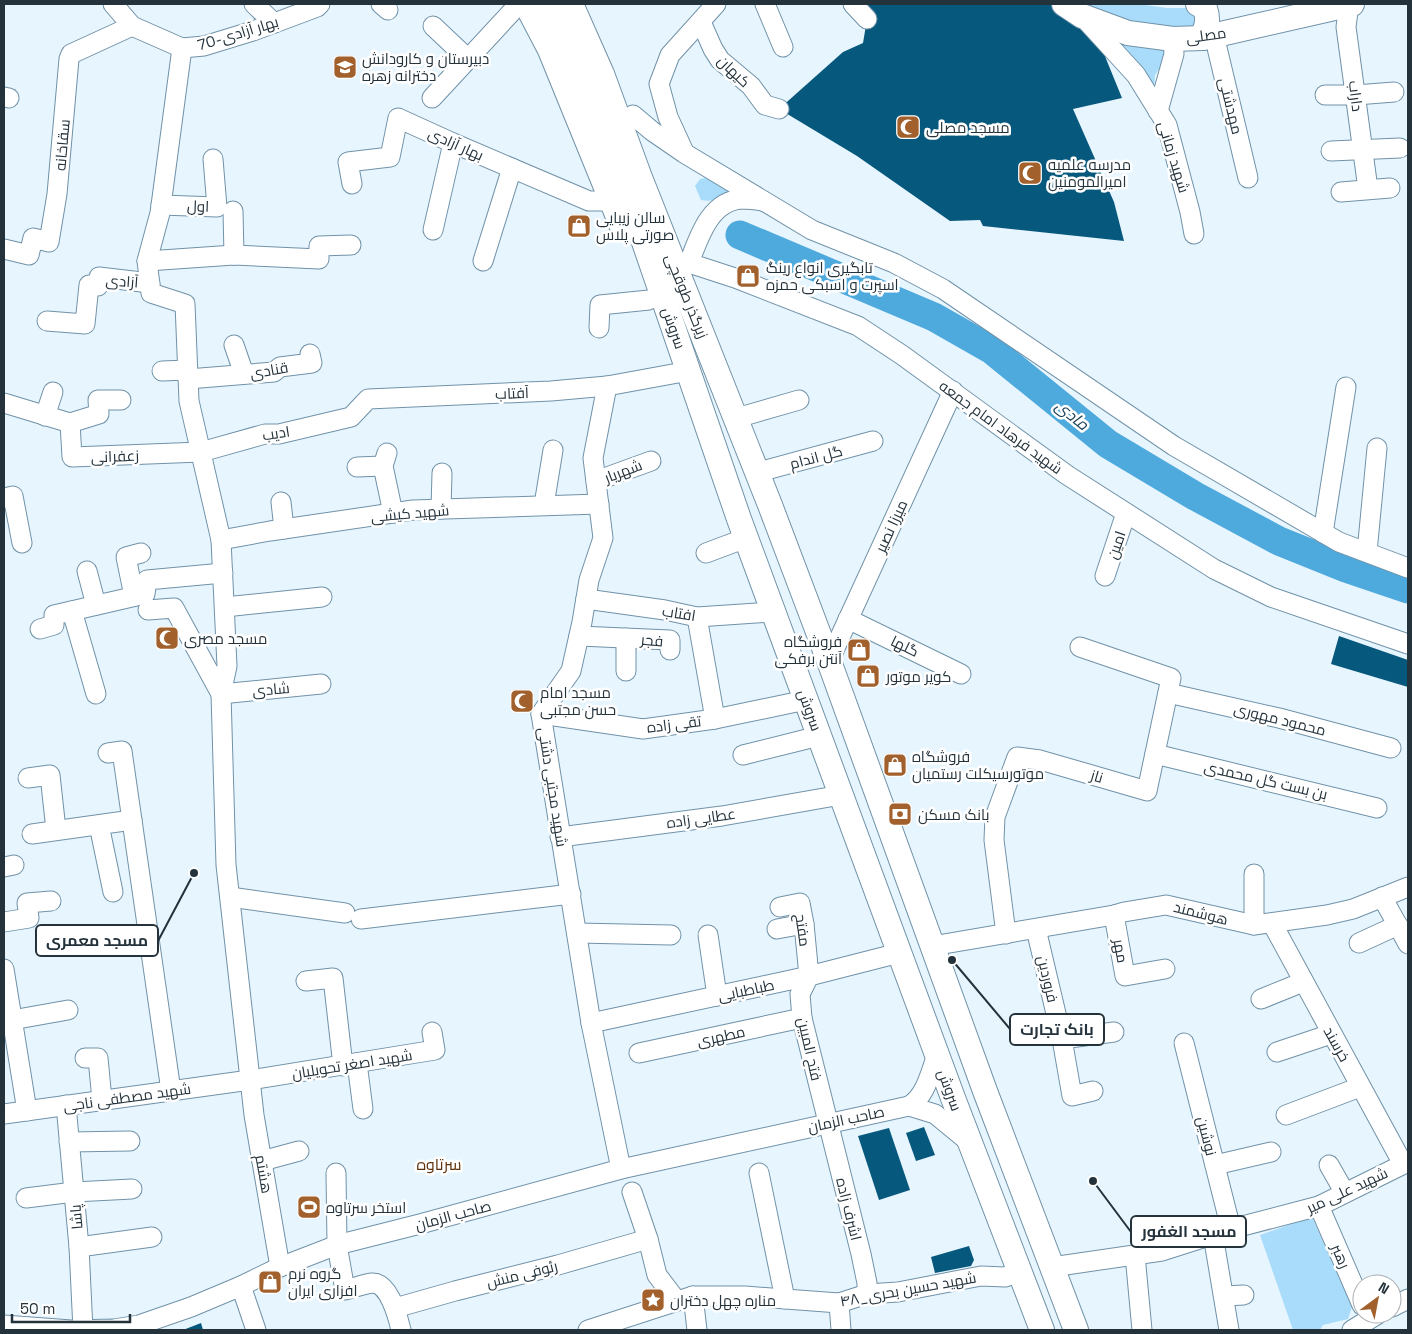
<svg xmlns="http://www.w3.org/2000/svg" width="1412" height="1334" font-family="'Space Grotesk',Cairo,sans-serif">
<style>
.green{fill:#a9dcfb}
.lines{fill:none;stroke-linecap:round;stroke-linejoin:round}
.river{stroke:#4ea9dc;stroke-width:29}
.building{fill:#06587c}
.minor-casing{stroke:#7092a8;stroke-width:21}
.major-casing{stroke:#7092a8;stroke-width:26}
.minor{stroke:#fff;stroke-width:19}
.major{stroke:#fff;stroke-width:24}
.labels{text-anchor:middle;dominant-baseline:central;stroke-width:5;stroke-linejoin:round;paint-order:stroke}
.street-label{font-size:15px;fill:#24323b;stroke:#fff}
.poi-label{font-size:15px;fill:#24323b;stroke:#fff;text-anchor:start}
.water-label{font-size:16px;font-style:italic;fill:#1e445a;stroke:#fff}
.neighbourhood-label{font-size:16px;fill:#5e320d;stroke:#fff}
.leader{fill:none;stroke:#24323b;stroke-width:2}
.callout-dot{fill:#24323b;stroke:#fff;stroke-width:2}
.callout{fill:#fff;stroke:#24323b;stroke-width:2}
.callout-label{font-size:16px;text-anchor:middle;font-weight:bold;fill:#24323b}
</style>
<rect width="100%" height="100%" fill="#e7f5ff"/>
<g class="green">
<path d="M1082,4H1138L1167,8H1190L1199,11L1202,28L1142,27Z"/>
<path d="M1117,41L1168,50L1165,60L1155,75L1154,90Z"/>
<path d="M710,177L738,193C725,197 714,203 701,200L695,186L700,179Z"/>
<path d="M1312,1217L1352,1307L1348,1319L1323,1325L1320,1330H1293L1260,1235Z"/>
</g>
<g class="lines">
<path class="river" d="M740,235L934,317L992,350L1108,444L1195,496L1279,541L1346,568L1408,589"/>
</g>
<g class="building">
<path d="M855,4H1057L1100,44L1122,98L1073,109L1114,202L1124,241L983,226L980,220L950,221L857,156L779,109L843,52L863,43L867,19Z"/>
<path d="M1339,636L1408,660V687L1331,664Z"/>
<path d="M924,1127L935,1155L916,1161L906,1133Z"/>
<path d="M889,1128L910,1190L879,1200L858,1136Z"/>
<path d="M969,1246L974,1260L971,1266L935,1273L931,1257Z"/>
<path d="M201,1323L203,1330H183Z"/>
</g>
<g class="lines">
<g class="minor-casing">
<g id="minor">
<path d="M113,4L132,26L182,48L204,46L253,31L317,7L320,4"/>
<path d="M254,4L274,23"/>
<path d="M381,4L388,10"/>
<path d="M765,4L783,47"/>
<path d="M853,4L867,19"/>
<path d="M1349,4L1346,27L1368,189"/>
<path d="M1083,17L1136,75L1167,125L1190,212L1194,234"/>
<path d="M701,22L713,49L720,60L751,86L765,105L779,109"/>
<path d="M433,26L468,59"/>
<path d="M1214,35L1248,178"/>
<path d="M182,48L160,213L147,261L151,293L185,304L189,401L221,540L227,666L221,694L226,865L254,1115L280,1267"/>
<path d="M1325,95H1356L1394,92"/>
<path d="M4,97L9,98"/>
<path d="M432,98L519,4"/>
<path d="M1158,111L1174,54L1173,39"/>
<path d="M633,115L652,131L684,153L812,230L894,263L943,289L1174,446L1339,542L1408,568"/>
<path d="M1331,151L1400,148"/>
<path d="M684,152L668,117L659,84L670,55L716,4"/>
<path d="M352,184L348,162L390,157L398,118L453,143L589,201H612"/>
<path d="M1341,192L1390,188"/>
<path d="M763,201C756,200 749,199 743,199C710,200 699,237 689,263L735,278L858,326L902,355L1067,475L1214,569L1271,597L1408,644"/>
<path d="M161,205L217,207L213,159"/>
<path d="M233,211L234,255"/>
<path d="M433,230L453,143"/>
<path d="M4,249L29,255L33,238L49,242L57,194L69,59L71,54L132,26"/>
<path d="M147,261L234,255L319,259V246L351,245"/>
<path d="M483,261L512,168"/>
<path d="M47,321L85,324L89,285L98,286L99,277L150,283"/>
<path d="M599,328L600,305L649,300"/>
<path d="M234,345L244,374"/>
<path d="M162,371L187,370"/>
<path d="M188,379L274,372L280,367L312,363L310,354"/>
<path d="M607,386L593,458L603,538L589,580L582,622L571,671L541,714L591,1023L621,1169"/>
<path d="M4,403L70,423L72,457L201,452L265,434H279L351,417L368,399L551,391L607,386L678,373"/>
<path d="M45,416L53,392"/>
<path d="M740,417L799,400"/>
<path d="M70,423L99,414L98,400H121"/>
<path d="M387,453L383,466L393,513"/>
<path d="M357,467L383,466"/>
<path d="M759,472L873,441"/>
<path d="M596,481L651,461"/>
<path d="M4,498L13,496L22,543"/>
<path d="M281,502L284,529"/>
<path d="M544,505L553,450"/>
<path d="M441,509L442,473"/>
<path d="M1323,533L1346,387"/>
<path d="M221,540L270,531L413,510L599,504"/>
<path d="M1367,552L1377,448"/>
<path d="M706,553L746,538"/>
<path d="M87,571L96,605"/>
<path d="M1105,576L1126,513"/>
<path d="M134,596L126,557L141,553"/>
<path d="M586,599L665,610L697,617L773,612"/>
<path d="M225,607L322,597"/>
<path d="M148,610L174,608L221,694"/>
<path d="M72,611L96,694"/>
<path d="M697,617L715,719"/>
<path d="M848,619L961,674"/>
<path d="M40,629L54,625V615L145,594L147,580L223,573"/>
<path d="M579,636L670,640V650"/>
<path d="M829,661L953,391"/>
<path d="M626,671V638"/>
<path d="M1168,693L1279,718L1391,748"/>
<path d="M221,694L321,684"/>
<path d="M541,714L643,729L715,719L806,700"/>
<path d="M108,753L122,751L171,1091"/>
<path d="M1155,754L1377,808"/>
<path d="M743,755L819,736"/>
<path d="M28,778L50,775L56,830"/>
<path d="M99,825L113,892"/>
<path d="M32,834L132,820"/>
<path d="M560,837L722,816L841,795"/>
<path d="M4,867L14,865"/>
<path d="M230,897L345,913"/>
<path d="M1382,897L1408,944"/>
<path d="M780,907L800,903L804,924L809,976L800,994L802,1018L861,1254L867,1283V1294"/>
<path d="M1114,915L1125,976L1165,969"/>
<path d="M361,919L571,894"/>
<path d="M4,922L29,918L27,903L51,901"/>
<path d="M1272,923L1403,1164"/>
<path d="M1254,925V874"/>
<path d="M777,929L804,924"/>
<path d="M1036,929L1062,1039L1072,1096L1093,1091"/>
<path d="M577,933L671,935"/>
<path d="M1006,934L994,840L995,817L1017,757L1040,760L1147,791L1171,678L1080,647"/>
<path d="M708,935L717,996"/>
<path d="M1359,943L1398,925"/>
<path d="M932,946L1114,915L1124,912L1166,905L1254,925L1327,915L1353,909L1408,887"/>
<path d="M4,969L27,1111"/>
<path d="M306,981L333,978L343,1066"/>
<path d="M1261,999L1303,982"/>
<path d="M12,1020L68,1010"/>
<path d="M591,1023L809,976L899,953"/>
<path d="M1062,1039L1114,1032"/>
<path d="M1184,1043L1231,1229"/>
<path d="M1277,1052L1331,1034"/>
<path d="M639,1053L802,1018"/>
<path d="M85,1058H98L102,1100"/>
<path d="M357,1063L363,1109"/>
<path d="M66,1105L79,1247L83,1330"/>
<path d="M909,1106L935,1114L969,1142"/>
<path d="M4,1114L250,1080L435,1050L432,1032"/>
<path d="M1286,1115L1360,1087"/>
<path d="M69,1142L130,1141"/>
<path d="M262,1161L299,1151"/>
<path d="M1215,1165L1271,1152"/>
<path d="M1329,1165L1345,1193"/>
<path d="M336,1173L337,1245L345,1290C354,1288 363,1284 372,1283C389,1282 398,1317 401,1330"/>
<path d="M759,1173L785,1299"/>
<path d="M632,1192L648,1239L657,1275L676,1300"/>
<path d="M26,1198L74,1192L132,1189"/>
<path d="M1319,1206L1362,1305"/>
<path d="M1213,1235L1229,1330"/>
<path d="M79,1247L152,1237"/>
<path d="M1135,1255L1142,1330"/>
<path d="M1052,1267L1162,1251L1231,1229L1319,1206L1408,1162"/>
<path d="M241,1286L256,1330"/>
<path d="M693,1296L697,1330"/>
<path d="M1224,1296L1244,1295"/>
<path d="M839,1303L841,1330"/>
<path d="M1392,1307L1408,1299"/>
<path d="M395,1308L455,1291L558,1265L648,1239"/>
<path d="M4,1325L71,1330L114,1329L139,1325L191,1307L241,1286L280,1267L337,1245L420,1224L621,1169L909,1106C926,1096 930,1073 937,1055"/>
<path d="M588,1330L693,1296H745L839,1303L867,1294L898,1292L981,1276L1005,1277L1019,1272"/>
<path d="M1352,1330L1378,1314"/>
</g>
</g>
<g class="major-casing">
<g id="major">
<path d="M526,4L550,50L623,229"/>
<path d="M551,4L585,79L622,178L739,519L953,1098L1042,1330"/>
<path d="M571,4L602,74L639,175L770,505L829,661L985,1091L1076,1330"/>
<path d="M1064,4L1082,16L1128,33L1173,39L1203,38L1352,4"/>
<path d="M1198,4L1205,8C1209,20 1207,27 1201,38"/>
</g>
</g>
<use href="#minor" class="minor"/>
<use href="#major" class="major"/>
</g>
<defs>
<g id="school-square" transform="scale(1.25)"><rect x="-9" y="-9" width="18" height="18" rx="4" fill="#a1602c" stroke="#fff"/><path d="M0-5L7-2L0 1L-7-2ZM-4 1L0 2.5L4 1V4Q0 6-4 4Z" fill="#fff"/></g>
<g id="mosque-square" transform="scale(1.25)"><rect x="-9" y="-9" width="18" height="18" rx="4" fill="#a1602c" stroke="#fff"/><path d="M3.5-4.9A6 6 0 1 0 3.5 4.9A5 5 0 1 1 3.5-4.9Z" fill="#fff"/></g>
<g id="shop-square" transform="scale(1.25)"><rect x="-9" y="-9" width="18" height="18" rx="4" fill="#a1602c" stroke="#fff"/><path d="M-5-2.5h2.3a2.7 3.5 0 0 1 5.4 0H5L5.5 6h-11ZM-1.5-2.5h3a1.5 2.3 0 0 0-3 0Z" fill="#fff"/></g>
<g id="bank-square" transform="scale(1.25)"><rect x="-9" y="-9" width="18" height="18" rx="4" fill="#a1602c" stroke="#fff"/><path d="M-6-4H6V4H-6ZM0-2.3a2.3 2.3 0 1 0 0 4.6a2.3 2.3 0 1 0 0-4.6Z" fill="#fff"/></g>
<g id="stadium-square" transform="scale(1.25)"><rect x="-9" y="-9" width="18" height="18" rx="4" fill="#a1602c" stroke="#fff"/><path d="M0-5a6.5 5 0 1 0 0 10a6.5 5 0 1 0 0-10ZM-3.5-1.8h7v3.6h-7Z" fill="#fff"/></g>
<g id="sight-square" transform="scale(1.25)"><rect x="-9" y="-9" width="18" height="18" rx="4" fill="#a1602c" stroke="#fff"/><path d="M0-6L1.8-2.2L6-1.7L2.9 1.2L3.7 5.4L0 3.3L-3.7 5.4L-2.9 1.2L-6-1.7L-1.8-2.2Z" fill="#fff"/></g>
</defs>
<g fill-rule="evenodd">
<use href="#school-square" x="345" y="67"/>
<use href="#mosque-square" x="908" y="127"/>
<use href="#mosque-square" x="1030" y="173"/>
<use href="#shop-square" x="579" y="226"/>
<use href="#shop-square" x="748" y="276"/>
<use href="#mosque-square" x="167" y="638"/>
<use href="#shop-square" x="859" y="650"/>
<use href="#shop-square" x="868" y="676"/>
<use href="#mosque-square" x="522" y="701"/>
<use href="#shop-square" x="895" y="765"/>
<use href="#bank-square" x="900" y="814"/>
<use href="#stadium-square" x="309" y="1207"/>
<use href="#shop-square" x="270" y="1282"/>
<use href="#sight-square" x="653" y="1300"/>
</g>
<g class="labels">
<g class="street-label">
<text transform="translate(238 33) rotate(-17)">70-بهار آزادی</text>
<text transform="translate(1206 35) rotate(-8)">مصلی</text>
<text transform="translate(734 71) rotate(44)">کیهان</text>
<text transform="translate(1356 96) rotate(83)">داراب</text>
<text transform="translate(1231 106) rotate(76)">مهدشتی</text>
<text transform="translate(456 144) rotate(24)">بهار آزادی</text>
<text transform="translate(62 145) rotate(-85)">سقاخانه</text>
<text transform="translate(1174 157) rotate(73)">شهید زمانی</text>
<text transform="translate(198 206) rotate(2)">اول</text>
<text transform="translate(122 281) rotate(4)">آزادی</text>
<text transform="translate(687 296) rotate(68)">زیرگذر طوقچی</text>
<text transform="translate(674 328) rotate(71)">سروش</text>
<text transform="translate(269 370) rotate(-10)">قنادی</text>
<text transform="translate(512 393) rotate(-2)">آفتاب</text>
<text transform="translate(1001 427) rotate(36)">شهید فرهاد امام جمعه</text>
<text transform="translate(276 433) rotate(-9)">ادیب</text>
<text transform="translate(115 456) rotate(-2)">زعفرانی</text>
<text transform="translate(816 457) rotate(-15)">گل اندام</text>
<text transform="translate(623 471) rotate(-21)">شهریار</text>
<text transform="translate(410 513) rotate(-5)">شهید کیشی</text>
<text transform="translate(891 526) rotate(-65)">میرزا نصیر</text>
<text transform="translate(1116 545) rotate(-71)">امین</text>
<text transform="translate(679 613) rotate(9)">افتاب</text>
<text transform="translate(652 640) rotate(5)">فجر</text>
<text transform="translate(905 646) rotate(26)">گلها</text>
<text transform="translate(271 689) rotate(-5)">شادی</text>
<text transform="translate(810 710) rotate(70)">سروش</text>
<text transform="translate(1280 719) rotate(14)">محمود مهوری</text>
<text transform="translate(674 724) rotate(-7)">تقی زاده</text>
<text transform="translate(1097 776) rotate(16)">ناز</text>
<text transform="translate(1266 780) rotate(13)">بن بست گل محمدی</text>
<text transform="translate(553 787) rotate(81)">شهید مجتبی دشتی</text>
<text transform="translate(701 818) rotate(-8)">عطایی زاده</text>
<text transform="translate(1201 913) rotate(14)">هوشمند</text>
<text transform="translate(803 930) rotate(82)">مفتح</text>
<text transform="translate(1121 951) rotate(80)">مهر</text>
<text transform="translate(1048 979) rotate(77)">فروردین</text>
<text transform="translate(746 990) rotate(-12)">طباطبایی</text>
<text transform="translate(721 1036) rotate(-12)">مطهری</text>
<text transform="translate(1337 1044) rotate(61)">خرسند</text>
<text transform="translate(810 1049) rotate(77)">فتح المبین</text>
<text transform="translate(352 1064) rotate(-9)">شهید اصغر تحویلیان</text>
<text transform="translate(950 1090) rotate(70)">سروش</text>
<text transform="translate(127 1097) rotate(-8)">شهید مصطفی ناجی</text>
<text transform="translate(846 1119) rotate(-12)">صاحب الزمان</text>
<text transform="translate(1207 1136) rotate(76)">نوشین</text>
<text transform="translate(264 1174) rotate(80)">هشتم</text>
<text transform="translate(1347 1190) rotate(-25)">شهید علی میر</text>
<text transform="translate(849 1209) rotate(76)">اشرف زاده</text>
<text transform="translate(453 1215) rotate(-15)">صاحب الزمان</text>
<text transform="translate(76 1217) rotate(-95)">پاشا</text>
<text transform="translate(1341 1256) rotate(67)">رهبر</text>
<text transform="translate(522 1274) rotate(-14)">رئوفی منش</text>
<text transform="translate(908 1289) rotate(-10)">۴۸_شهید حسین بحری</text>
</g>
<g class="poi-label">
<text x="362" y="58">دبیرستان و کارودانش<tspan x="362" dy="17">دخترانه زهره</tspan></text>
<text x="926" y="127">مسجد مصلی</text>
<text x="1048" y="164">مدرسه علمیه<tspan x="1048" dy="17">امیرالمومنین</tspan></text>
<text x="596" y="217">سالن زیبایی<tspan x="596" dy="17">صورتی پلاس</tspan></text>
<text x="766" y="267">تابگیری انواع رینگ<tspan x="766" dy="17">اسپرت و اسبکی حمزه</tspan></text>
<text x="184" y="638">مسجد مصری</text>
<text x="842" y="641" text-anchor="end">فروشگاه<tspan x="842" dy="17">آنتن برفکی</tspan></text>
<text x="886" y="676">کویر موتور</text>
<text x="540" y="692">مسجد امام<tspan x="540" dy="17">حسن مجتبی</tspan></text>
<text x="912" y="756">فروشگاه<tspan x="912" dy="17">موتورسیکلت رستمیان</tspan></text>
<text x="918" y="814">بانک مسکن</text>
<text x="326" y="1207">استخر سرتاوه</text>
<text x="288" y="1273">گروه نرم<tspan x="288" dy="17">افزاری ایران</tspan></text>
<text x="670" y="1300">مناره چهل دختران</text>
</g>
<g class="water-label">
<text transform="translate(1072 415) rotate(39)">مادی</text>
</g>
<g class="neighbourhood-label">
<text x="439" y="1164">سرتاوه</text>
</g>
</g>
<path class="leader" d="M194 873L158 941M952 960L1010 1029M1093 1181L1131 1232"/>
<g class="callout-dot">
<circle cx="194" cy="873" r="5"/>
<circle cx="952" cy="960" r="5"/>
<circle cx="1093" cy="1181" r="5"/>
</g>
<g class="callout">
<rect x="36" y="925" width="122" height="31" rx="5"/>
<rect x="1010" y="1014" width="94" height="31" rx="5"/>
<rect x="1131" y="1216" width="115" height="31" rx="5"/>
</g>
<g class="callout-label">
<text x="97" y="946">مسجد معمری</text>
<text x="1057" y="1035">بانک تجارت</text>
<text x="1189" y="1237">مسجد الغفور</text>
</g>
<rect width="1412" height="1334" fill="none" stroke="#24323b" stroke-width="10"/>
<g transform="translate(1377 1299) rotate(32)"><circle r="24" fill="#ffffff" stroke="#a7adb1"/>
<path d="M0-4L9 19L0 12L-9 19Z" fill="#a1602c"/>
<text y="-8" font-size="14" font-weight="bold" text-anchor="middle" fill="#24323b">N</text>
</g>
<path d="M12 1314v8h118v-8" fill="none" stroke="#24323b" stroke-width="2.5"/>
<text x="20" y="1314" font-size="15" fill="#24323b" stroke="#ffffff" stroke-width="4" paint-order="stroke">50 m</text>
</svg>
